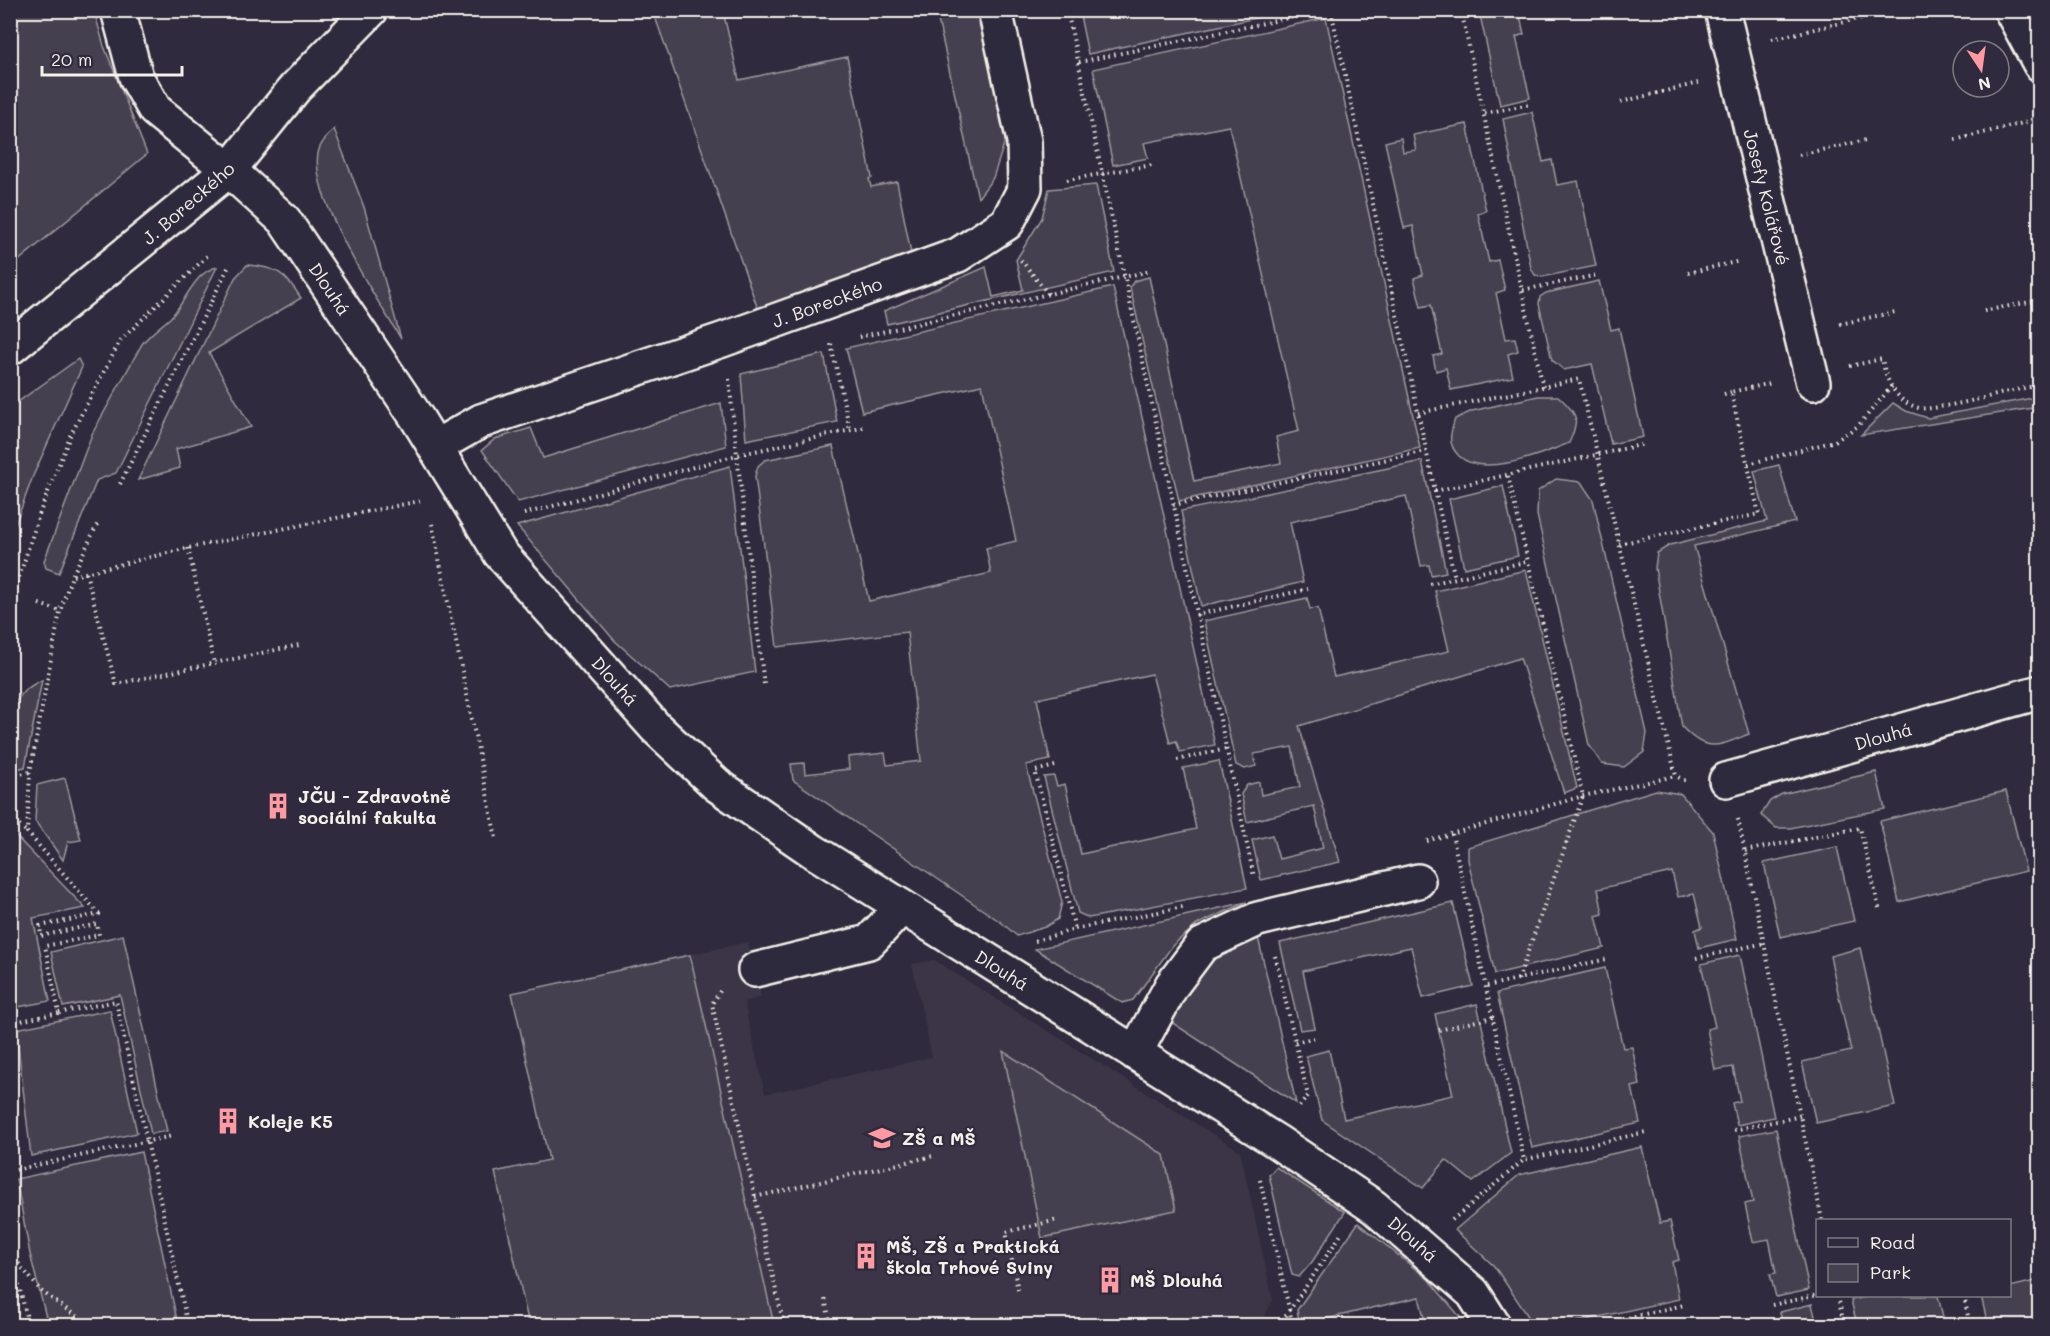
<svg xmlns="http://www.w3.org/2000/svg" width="2050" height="1336" font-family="Mali,sans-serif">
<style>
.built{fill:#3b3647}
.green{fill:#454050;stroke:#9c989c;stroke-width:1.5}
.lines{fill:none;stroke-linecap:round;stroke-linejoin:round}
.minor-casing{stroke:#f4f1e8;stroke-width:38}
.path{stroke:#f4f1e8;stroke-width:4;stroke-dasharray:1.5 4.5;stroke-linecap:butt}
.minor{stroke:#2f2a3d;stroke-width:33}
.labels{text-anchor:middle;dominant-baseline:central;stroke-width:4.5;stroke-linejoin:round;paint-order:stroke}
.street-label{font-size:18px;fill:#f4f1e8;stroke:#2f2a3d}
.poi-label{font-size:18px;font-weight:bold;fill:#f4f1e8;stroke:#2f2a3d;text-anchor:start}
</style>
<rect width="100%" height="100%" fill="#2f2a3d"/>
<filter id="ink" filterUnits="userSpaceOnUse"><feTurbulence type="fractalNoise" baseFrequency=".0167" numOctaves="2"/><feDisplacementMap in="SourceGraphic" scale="12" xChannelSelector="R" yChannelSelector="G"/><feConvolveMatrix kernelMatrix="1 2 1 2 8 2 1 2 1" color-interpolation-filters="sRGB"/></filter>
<g filter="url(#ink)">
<path class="built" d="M748,942L761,997L744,1002L765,1094L932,1057L912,964L934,960L1240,1151L1273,1300L1260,1326L529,1325L495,1172L549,1160L512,993Z"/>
<g class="green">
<path d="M11,10L94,11L104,46L147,154L11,267Z"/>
<path d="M653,11H723L739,80L847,57L872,178L869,179L871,187L897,182L911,253L759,312Z"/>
<path d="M936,11H979L1005,141L993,178L978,198Z"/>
<path d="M1137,11V10L1288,11L1088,54L1079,11H1106L1108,17Z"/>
<path d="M1479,11H1519L1524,34L1516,37L1530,98L1500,105Z"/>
<path d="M1326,18L1420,448L1179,501L1130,287L1134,281L1149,277L1194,481L1281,463L1276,437L1299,431L1229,126L1144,143L1148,158L1113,165L1093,69Z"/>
<path d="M1532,112L1543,162L1552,160L1557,185L1578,181L1596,266L1542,277L1535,275L1531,268L1503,119Z"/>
<path d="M1467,124L1486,211L1478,214L1489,262L1498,260L1505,290L1496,293L1506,339L1515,338L1518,351L1508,354L1513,377L1451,390L1446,368L1436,371L1433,356L1442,354L1431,305L1421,307L1414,278L1423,275L1413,226L1404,228L1385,142L1401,138L1403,152L1416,150L1413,135Z"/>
<path d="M334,129L364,207L401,339C379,302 302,188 320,147C323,141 329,134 334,129Z"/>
<path d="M1096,185L1114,272L887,324L884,311L986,267L993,297L1023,290L1016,260L1042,218L1049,189Z"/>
<path d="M247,265C277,267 285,273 301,298L209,353L251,427L176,449L180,468L138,480L235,278Z"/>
<path d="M217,267L116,473L97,480L59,573L46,568L44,561L92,434L142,344C150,333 160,327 170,318C186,302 194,272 217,267Z"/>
<path d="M1599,281L1611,330L1619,328L1643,437L1611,444L1592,364L1564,370L1552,360L1539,304L1540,297L1546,293Z"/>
<path d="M1113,287L1215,745L1180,752L1176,741L1170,743L1152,674L1037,699L1050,760L1026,765L1062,902L1058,919L1045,927L1017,936L1002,923L793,780L791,764L804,763L805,774L849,769L848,757L885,753L887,765L921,761L907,632L777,647L755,476L758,466L765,460L833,446L869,601L991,573L986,548L1016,541L982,385L862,412L846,348Z"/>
<path d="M824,354L837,422L746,440L741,374Z"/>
<path d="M78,359L82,367L33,476L11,536V407Z"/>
<path d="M1538,396H1558C1578,414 1580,419 1569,443C1543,454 1482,478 1459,456C1447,444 1450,434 1455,419L1472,411Z"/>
<path d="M2032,398L2039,400V407L1861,435L1893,403L1906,411L1928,418Z"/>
<path d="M721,403L726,446L518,502L482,450L495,439L531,428L543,458Z"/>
<path d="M1422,461L1446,572L1431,575L1429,565L1421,566L1406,496L1290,522L1303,582L1201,606L1181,511Z"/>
<path d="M1779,465L1795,522L1694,546L1749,734C1718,746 1707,754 1682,727L1655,568L1657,553L1670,545L1767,521L1754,471Z"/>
<path d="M730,466L755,672L670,690L614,640L517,526Z"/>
<path d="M1556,479L1581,482L1593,500L1647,733L1644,752L1624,767L1602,764L1589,745L1537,515L1538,491Z"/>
<path d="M1503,486L1518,556L1464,568L1449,499Z"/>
<path d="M1526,570L1577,788L1564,793L1520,658L1299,726L1340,862L1261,880L1252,840L1272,835L1279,859L1323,848L1314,806L1247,822L1241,794L1247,785L1259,782L1261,795L1300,787L1292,747L1254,754L1256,766L1245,769L1236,765L1204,621L1307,598L1310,609L1318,608L1334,677L1449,651L1435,591Z"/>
<path d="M42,680L25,767L11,770C10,732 1,698 42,680Z"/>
<path d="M1219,761L1247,888L1089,918L1078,913L1044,777L1054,776L1057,786L1065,784L1081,854L1196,829L1183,768Z"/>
<path d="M1876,772L1885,809L1790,828H1776L1761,815L1770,801L1782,794Z"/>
<path d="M65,778L81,840L68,842L63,860L35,821L37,785Z"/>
<path d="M1656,790L1681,794L1713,832L1737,939L1699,948L1695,930L1702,927L1694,894L1678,897L1672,872L1598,889L1603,914L1596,916L1604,948L1495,974L1468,860V847Z"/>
<path d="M2006,791L2026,871L1899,902L1880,821Z"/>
<path d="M10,830L85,908L33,918L50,1001L12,1008Z"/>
<path d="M1837,847L1854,921L1780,937L1764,863Z"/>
<path d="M1247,902L1198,924L1173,945L1133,1000L1122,1003L1035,949Z"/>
<path d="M1453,903L1473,986L1423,998L1411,947L1303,971L1315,1028L1300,1030L1280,943Z"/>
<path d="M1257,933L1296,1103L1171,1022L1188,987L1209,958Z"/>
<path d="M123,935L167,1131L151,1134L120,995L63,1007L51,952Z"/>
<path d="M1860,948L1895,1106L1816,1123L1802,1062L1851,1051L1830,956Z"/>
<path d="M690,955L774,1325H529L495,1172L549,1160L512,993Z"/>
<path d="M1740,955L1774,1117L1737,1125L1732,1103L1740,1101L1733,1067L1715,1070L1707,1029L1715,1027L1701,964Z"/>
<path d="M1605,968L1623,1048L1632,1047L1640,1085L1632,1087L1640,1123L1532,1148L1497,993Z"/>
<path d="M1477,1004L1511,1153L1473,1182L1446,1160L1423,1188L1322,1120L1306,1056L1329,1050L1344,1119L1453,1095L1435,1014Z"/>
<path d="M110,1010L137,1133L31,1156L16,1029Z"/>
<path d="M1003,1051L1164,1155L1176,1210L1042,1238Z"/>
<path d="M1776,1129L1809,1290L1776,1297L1770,1274L1776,1273L1769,1239L1753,1242L1745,1204L1753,1202L1739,1136Z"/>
<path d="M1642,1147L1660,1223L1670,1221L1679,1260L1672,1262L1679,1299L1563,1325H1534L1494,1266L1455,1230L1519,1175Z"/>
<path d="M141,1152L178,1325H48L30,1254L16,1179Z"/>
<path d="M1276,1167L1345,1212L1312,1262L1299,1277L1292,1275L1269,1175Z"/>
<path d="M1358,1223L1428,1279L1467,1325H1426L1419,1297L1300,1325L1297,1310Z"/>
<path d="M2039,1280V1325H1988L1981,1296H2010V1287Z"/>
<path d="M1873,1296H1938L1945,1325H1857L1851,1300Z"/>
<path d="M1812,1304L1817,1325H1783L1780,1312Z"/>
</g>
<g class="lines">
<g class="minor-casing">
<g id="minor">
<path d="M118,10L136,77L155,110L229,170L284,220L417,418L500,553L656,728L717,785L813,851L1276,1141L1374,1207L1473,1293L1494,1326"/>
<path d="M1722,10L1813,383"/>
<path d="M2011,10L2040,64"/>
<path d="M10,348L229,170L295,88L371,10"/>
<path d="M435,447L481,421L722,340L958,255L1007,223L1025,188L1024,141L995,10"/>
<path d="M1726,780L2040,692"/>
<path d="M755,970L869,942L902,907"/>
<path d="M1135,1053L1172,985L1202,945L1258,919L1418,881"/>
</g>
</g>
<g class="path">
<path d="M1067,10L1254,877"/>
<path d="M1331,10L1435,491L1645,444"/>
<path d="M1461,10L1543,387L1579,379L1676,776L1686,781"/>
<path d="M1772,39L1896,10"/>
<path d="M1079,62L1327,10"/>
<path d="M1621,102L1698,83"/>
<path d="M1485,113L1531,104"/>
<path d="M1955,140L2027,122L2040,116"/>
<path d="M1799,155L1866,140"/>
<path d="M1067,180L1152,165"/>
<path d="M1021,260L1049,295"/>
<path d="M1688,273L1740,261"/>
<path d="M1523,290L1598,275"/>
<path d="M1984,311L2040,300"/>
<path d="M1840,324L1895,312"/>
<path d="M859,337L1150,271"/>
<path d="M831,344L850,430"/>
<path d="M1850,366L1882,359C1886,381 1896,402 1919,408C1934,412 2010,391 2029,387L2040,389"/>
<path d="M729,379L737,455L865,427"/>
<path d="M1724,394L1731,392"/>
<path d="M1418,413L1543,387"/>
<path d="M1748,464L1835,441L1858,426L1892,386"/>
<path d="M1508,476L1583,796L1518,980"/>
<path d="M120,484L230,264"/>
<path d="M1435,491L1455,578"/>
<path d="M1173,505L1426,451"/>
<path d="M524,514L737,455L764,685"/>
<path d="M432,524L496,838"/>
<path d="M1619,544L1759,514L1731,392L1772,383"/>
<path d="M188,548L214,663"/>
<path d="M86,573L116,684L299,645"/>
<path d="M73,576L188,548L420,501"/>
<path d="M1430,584L1529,561"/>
<path d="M39,604L60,611"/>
<path d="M10,606L40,512L70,436L120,341L207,256"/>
<path d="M1196,615L1308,589"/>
<path d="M1177,760L1226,749"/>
<path d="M1055,766L1035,771L1075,929"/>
<path d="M10,776L30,772"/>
<path d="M10,818L27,832"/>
<path d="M1738,819L1822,1220"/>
<path d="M1452,834L1524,1160"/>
<path d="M1427,841L1583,796L1676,776"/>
<path d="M1745,851L1860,828L1880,912"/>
<path d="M1035,941L1075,929L1183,907"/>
<path d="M1275,956L1308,1096L1299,1107"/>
<path d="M1696,958L1765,943"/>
<path d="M1487,986L1607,959"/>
<path d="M720,991L712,1004L784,1326"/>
<path d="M59,1013L116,1001L188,1326"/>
<path d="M10,1023L59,1013L45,946L99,935L97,924L41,936L40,926L99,914L27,832L30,772L60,611L72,576L99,521"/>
<path d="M1439,1030L1493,1017"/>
<path d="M1295,1042L1318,1037"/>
<path d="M1734,1130L1801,1116"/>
<path d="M10,1171L172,1136"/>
<path d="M1260,1180L1293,1326"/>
<path d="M755,1197L933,1156"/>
<path d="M1452,1220L1524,1160L1646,1132"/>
<path d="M10,1250L29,1326"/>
<path d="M11,1254L41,1291L90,1326"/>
<path d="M1018,1290L1006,1232L1057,1220"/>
<path d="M1838,1296L1844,1326"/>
<path d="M1964,1296L1970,1326"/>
<path d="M825,1299L831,1326"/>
<path d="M1772,1305L1818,1295"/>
<path d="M1279,1326L1342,1233"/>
<path d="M1593,1326L1684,1305"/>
</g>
<use href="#minor" class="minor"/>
</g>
</g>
<defs>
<g id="building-bare" transform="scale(2.07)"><path d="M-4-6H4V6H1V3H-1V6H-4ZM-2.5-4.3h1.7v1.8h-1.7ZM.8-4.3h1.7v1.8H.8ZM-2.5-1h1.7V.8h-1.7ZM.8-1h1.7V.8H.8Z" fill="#ff9aa2" stroke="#2f2a3d" stroke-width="2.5" paint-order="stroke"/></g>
<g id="school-bare" transform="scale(2.07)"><path d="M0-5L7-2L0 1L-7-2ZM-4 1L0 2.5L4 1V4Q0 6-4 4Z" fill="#ff9aa2" stroke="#2f2a3d" stroke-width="2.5" paint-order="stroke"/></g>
</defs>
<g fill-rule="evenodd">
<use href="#building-bare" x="278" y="806"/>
<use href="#building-bare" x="228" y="1121"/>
<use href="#school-bare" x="882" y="1138"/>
<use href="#building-bare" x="866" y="1256"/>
<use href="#building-bare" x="1110" y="1280"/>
</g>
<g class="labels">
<g class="street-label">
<text transform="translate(1767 197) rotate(76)">Josefy Kolářové</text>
<text transform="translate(188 203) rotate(-41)">J. Boreckého</text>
<text transform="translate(330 289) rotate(56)">Dlouhá</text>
<text transform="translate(827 302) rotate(-20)">J. Boreckého</text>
<text transform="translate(615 681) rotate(48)">Dlouhá</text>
<text transform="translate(1883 736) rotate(-16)">Dlouhá</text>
<text transform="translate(1002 970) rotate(32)">Dlouhá</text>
<text transform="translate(1413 1239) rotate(41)">Dlouhá</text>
</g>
<g class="poi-label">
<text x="298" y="796">JČU - Zdravotně<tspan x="298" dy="21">sociální fakulta</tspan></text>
<text x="248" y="1121">Koleje K5</text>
<text x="902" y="1138">ZŠ a MŠ</text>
<text x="886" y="1246">MŠ, ZŠ a Praktická<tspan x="886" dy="21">škola Trhové Sviny</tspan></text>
<text x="1130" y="1280">MŠ Dlouhá</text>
</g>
</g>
<rect width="2050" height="1336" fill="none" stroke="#2f2a3d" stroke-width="36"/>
<rect x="18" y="18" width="2014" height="1300" fill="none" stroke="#f4f1e8" stroke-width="2" filter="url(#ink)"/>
<rect x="1816" y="1219" width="195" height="78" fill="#2f2a3d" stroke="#7e7a81" stroke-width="1.5"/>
<rect x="1828" y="1238" width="30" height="9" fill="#2f2a3d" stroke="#7e7a81" stroke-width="1.5"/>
<text x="1870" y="1249" font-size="18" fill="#f4f1e8">Road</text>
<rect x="1828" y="1264" width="30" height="18" fill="#454050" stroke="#7e7a81" stroke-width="1.5"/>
<text x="1870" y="1279" font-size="18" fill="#f4f1e8">Park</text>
<g transform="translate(1981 69) rotate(167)"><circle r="28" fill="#2f2a3d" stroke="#7e7a81" stroke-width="1.5"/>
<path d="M0-4.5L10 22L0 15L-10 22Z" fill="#ff9aa2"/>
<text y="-9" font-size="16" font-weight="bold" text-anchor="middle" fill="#f4f1e8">N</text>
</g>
<path d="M42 66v9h140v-9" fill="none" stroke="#f4f1e8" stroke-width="3"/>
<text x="51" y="66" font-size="18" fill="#f4f1e8" stroke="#2f2a3d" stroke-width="4.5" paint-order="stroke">20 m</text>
</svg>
